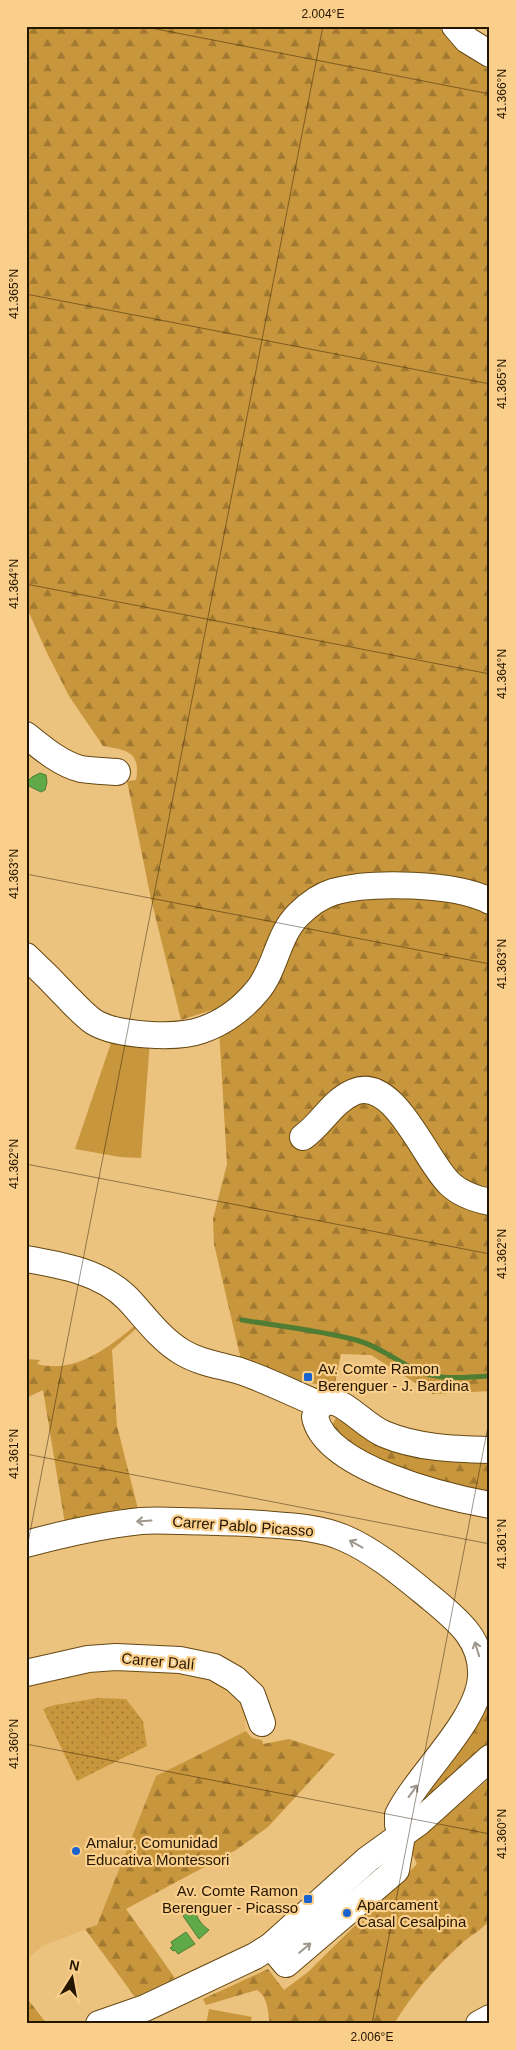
<svg xmlns="http://www.w3.org/2000/svg" width="516" height="2050" font-family="Helvetica,sans-serif">
<style>
.built{fill:#e5b76c}
.forest{fill:url(#forest-firs)}
.park{fill:url(#park-dots)}
.garden{fill:#c8963c}
.water{fill:#60a949;stroke:#4e7d33}
.lines{fill:none;stroke-linecap:round;stroke-linejoin:round}
.stream{stroke:#4e7d33;stroke-width:5}
.minor-casing{stroke:#664914;stroke-width:28}
.minor{stroke:#fff;stroke-width:26}
.oneway{stroke:#9d968c}
.ticks{fill:none;stroke:#251600;stroke-width:1;stroke-opacity:0.45}
.poi-dot{fill:#1a63ce;stroke:#f9cf8b;stroke-width:2}
.labels{text-anchor:middle;dominant-baseline:central;stroke-width:4.5;stroke-linejoin:round;paint-order:stroke}
.poi-label{font-size:15px;fill:#251600;stroke:#f9cf8b;text-anchor:start}
.street-label{font-size:15px;fill:#251600;stroke:#f9cf8b}
.neatline{fill:none;stroke:#251600;stroke-width:2}
.ticks-label{font-size:12px;text-anchor:middle;fill:#251600}
</style>
<defs>
<pattern id="forest-firs" width="22" height="20" patternUnits="userSpaceOnUse" patternTransform="scale(1.25)"><rect width="22" height="20" fill="#c8963c"/><path d="M5 1l3.5 6h-7zM16 11l3.5 6h-7z" fill="#a27930"/></pattern>
<pattern id="park-dots" width="8" height="8" patternUnits="userSpaceOnUse" patternTransform="scale(1.25)"><rect width="8" height="8" fill="#c8963c"/><path d="M2 2h.1M6 6h.1" fill="none" stroke="#a27930" stroke-width="1.8" stroke-linecap="round"/></pattern>
</defs>
<rect width="100%" height="100%" fill="#ebc27e"/>
<path class="built" d="M107,1669L191,1672L223,1684L244,1704L247,1716L245,1721L246,1731L156,1776L97,1925L42,1946L26,1961V1685Z"/>
<g class="forest">
<path d="M26,26H441L464,53L490,71V1391L433,1394L371,1355L341,1354L334,1388L302,1381L241,1360L214,1244L213,1219L227,1164L219,1029L212,1010L181,1020L151,899L127,781L136,780C141,751 126,750 103,746L69,696L47,653L26,606Z"/>
<path d="M137,1324L139,1326L112,1350L117,1426L138,1509L65,1524L43,1390L26,1398V1359L40,1360L37,1364C76,1374 108,1348 137,1324Z"/>
<path d="M336,1418L340,1419C389,1462 429,1457 490,1461V1496C438,1480 369,1466 332,1425Z"/>
<path d="M490,1695V1745L436,1796L433,1797L428,1795L427,1791Z"/>
<path d="M246,1731L252,1738L262,1740L263,1744L289,1739L335,1754L268,1827L236,1850L126,1909L175,1978L135,1997L85,1929L97,1925L156,1776Z"/>
<path d="M490,1778V1920C482,1930 469,1936 460,1945C434,1969 412,1994 394,2024H270C268,2012 268,1997 257,1990L206,2005L203,1999L268,1969L284,1990L308,1972L417,1864L409,1847Z"/>
<path d="M26,1997L47,2024H26Z"/>
</g>
<path class="park" d="M98,1698L126,1699L143,1721L147,1746L77,1781L43,1709L55,1705Z"/>
<g class="garden">
<path d="M113,1037L150,1041L141,1158L120,1157L75,1149Z"/>
<path d="M209,2009L252,2017L250,2024H206Z"/>
</g>
<g class="water">
<path d="M40,773L46,775L47,782L45,790L41,792L29,786L27,782L32,777Z"/>
<path d="M191,1908L195,1909C196,1918 202,1925 209,1930L199,1939L183,1916Z"/>
<path d="M186,1932L195,1944L178,1954L175,1950L173,1951L170,1948L173,1946L171,1942Z"/>
</g>
<g class="lines">
<path class="stream" d="M242,1320C279,1326 319,1330 356,1340C379,1346 396,1361 418,1371C442,1381 465,1377 490,1376"/>
<g class="minor-casing">
<g id="minor">
<path d="M455,26L467,40L490,54"/>
<path d="M26,735C42,748 61,764 81,769C93,771 105,771 117,772"/>
<path d="M26,956C41,970 55,984 69,999C77,1007 85,1016 94,1022C117,1036 177,1039 202,1030C223,1023 243,1008 257,991C276,969 277,936 298,915C307,906 320,896 333,892C370,881 455,883 490,901"/>
<path d="M303,1137C322,1124 332,1101 354,1092C394,1075 425,1160 449,1183C460,1194 475,1199 490,1202"/>
<path d="M26,1259C61,1265 102,1272 128,1299C145,1317 160,1339 182,1352C200,1363 220,1365 240,1371C267,1380 294,1394 321,1405"/>
<path d="M490,1450C454,1449 417,1448 384,1434C367,1427 346,1403 333,1402C322,1400 317,1408 315,1417C325,1468 446,1497 490,1505"/>
<path d="M26,1544C63,1534 103,1525 141,1521C155,1520 169,1521 183,1521C209,1522 236,1522 262,1524C289,1526 319,1527 344,1538C375,1551 405,1577 431,1598C457,1620 483,1639 481,1677C478,1722 418,1774 398,1815V1825L402,1835L396,1870L286,1964L271,1946"/>
<path d="M26,1673L88,1659L116,1657L180,1660L214,1667L235,1679L252,1695L262,1723"/>
<path d="M99,2024L145,2008L255,1956L271,1946L368,1859L418,1823L490,1758"/>
<path d="M479,2024L490,2018"/>
</g>
</g>
<use href="#minor" class="minor"/>
</g>
<defs><path id="oneway-shaft" d="M-6 0H5M1.5-3L5.5 0L1.5 3" fill="none" stroke-width="1.6" stroke-linecap="round" stroke-linejoin="round" transform="scale(1.25)"/></defs>
<g class="oneway">
<use href="#oneway-shaft" transform="translate(144 1521) rotate(176)"/>
<use href="#oneway-shaft" transform="translate(356 1544) rotate(-151)"/>
<use href="#oneway-shaft" transform="translate(477 1649) rotate(-107)"/>
<use href="#oneway-shaft" transform="translate(413 1791) rotate(-54)"/>
<use href="#oneway-shaft" transform="translate(305 1948) rotate(-40)"/>
</g>
<path class="ticks" d="M141,26L490,94M26,294L490,384M26,584L490,674M26,874L490,964M26,1164L490,1254M26,1454L490,1544M26,1553L323,26M26,1744L490,1834M372,2024L490,1416"/>
<g class="poi-dot">
<rect x="303" y="1372" width="10" height="10" rx="2.5"/>
<circle cx="76" cy="1851" r="5"/>
<rect x="303" y="1894" width="10" height="10" rx="2.5"/>
<circle cx="347" cy="1913" r="5"/>
</g>
<g class="labels">
<g class="poi-label">
<text x="318" y="1368">Av. Comte Ramon<tspan x="318" dy="17">Berenguer - J. Bardina</tspan></text>
<text x="86" y="1842">Amalur, Comunidad<tspan x="86" dy="17">Educativa Montessori</tspan></text>
<text x="298" y="1890" text-anchor="end">Av. Comte Ramon<tspan x="298" dy="17">Berenguer - Picasso</tspan></text>
<text x="357" y="1904">Aparcament<tspan x="357" dy="17">Casal Cesalpina</tspan></text>
</g>
<g class="street-label">
<text transform="translate(243 1526) rotate(4)">Carrer Pablo Picasso</text>
<text transform="translate(158 1661) rotate(5)">Carrer Dalí</text>
</g>
</g>
<rect width="516" height="2050" fill="none" stroke="#f9cf8b" stroke-width="55"/>
<g transform="translate(72 1978) rotate(11)" stroke="#f9cf8b" stroke-width="4" paint-order="stroke">
<path d="M0-4L9 19L0 12L-9 19Z" fill="#251600"/>
<text y="-8" font-size="14" font-weight="bold" text-anchor="middle" fill="#251600">N</text>
</g>
<rect x="28" y="28" width="460" height="1994" class="neatline"/>
<g class="ticks-label">
<text x="323" y="18">2.004°E</text>
<text transform="translate(502 94) rotate(-90)" y="4">41.366°N</text>
<text transform="translate(14 294) rotate(-90)" y="4">41.365°N</text>
<text transform="translate(502 384) rotate(-90)" y="4">41.365°N</text>
<text transform="translate(14 584) rotate(-90)" y="4">41.364°N</text>
<text transform="translate(502 674) rotate(-90)" y="4">41.364°N</text>
<text transform="translate(14 874) rotate(-90)" y="4">41.363°N</text>
<text transform="translate(502 964) rotate(-90)" y="4">41.363°N</text>
<text transform="translate(14 1164) rotate(-90)" y="4">41.362°N</text>
<text transform="translate(502 1254) rotate(-90)" y="4">41.362°N</text>
<text transform="translate(14 1454) rotate(-90)" y="4">41.361°N</text>
<text transform="translate(502 1544) rotate(-90)" y="4">41.361°N</text>
<text transform="translate(14 1744) rotate(-90)" y="4">41.360°N</text>
<text transform="translate(502 1834) rotate(-90)" y="4">41.360°N</text>
<text x="372" y="2041">2.006°E</text>
</g>
</svg>
